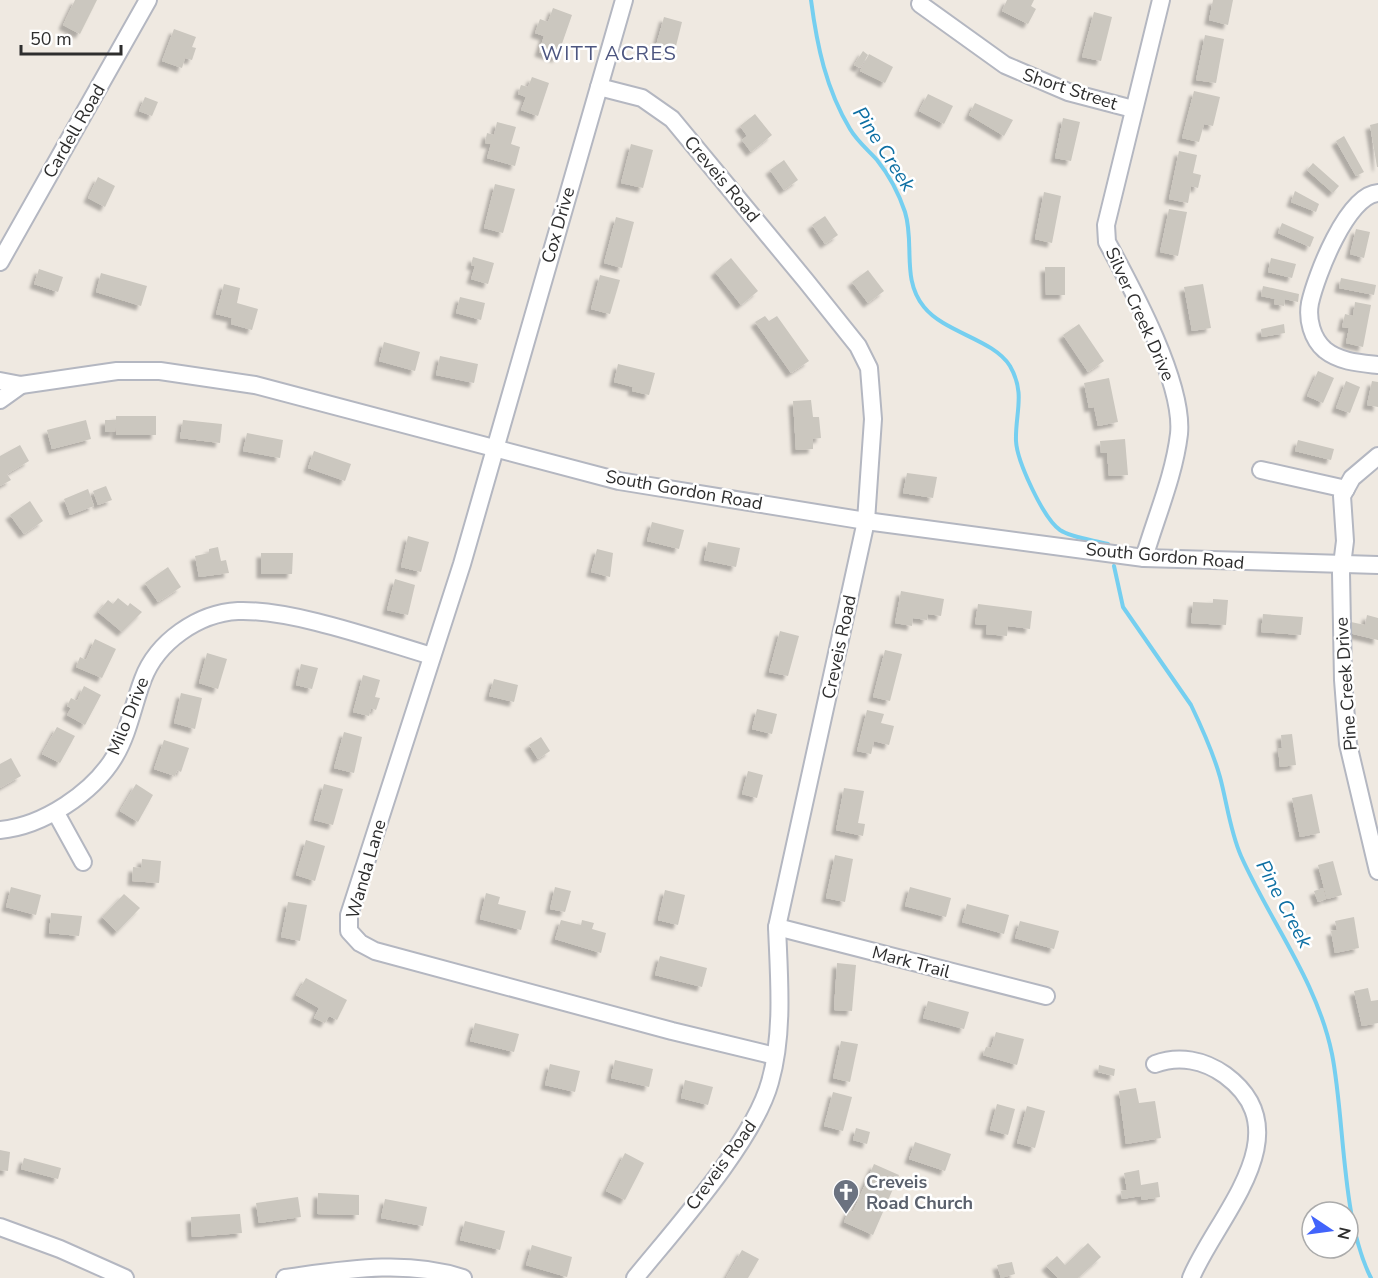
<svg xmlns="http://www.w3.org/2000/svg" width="1378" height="1278" font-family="'Nunito Sans',sans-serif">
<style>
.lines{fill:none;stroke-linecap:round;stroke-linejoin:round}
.stream{stroke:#75cff0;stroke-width:4}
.building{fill:#cbc7bf;filter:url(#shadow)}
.minor-casing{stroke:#b4b7c1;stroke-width:20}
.minor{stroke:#fff;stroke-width:16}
.labels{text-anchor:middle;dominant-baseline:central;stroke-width:5;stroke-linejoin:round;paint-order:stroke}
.street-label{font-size:18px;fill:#2e2e2e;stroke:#fff}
.worship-label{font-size:18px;font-weight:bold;fill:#5b616d;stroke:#fff;text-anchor:start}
.neighbourhood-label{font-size:20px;letter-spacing:1.5px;fill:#4d5680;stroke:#fff}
.water-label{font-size:20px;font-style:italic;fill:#0d6fa3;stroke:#fff}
</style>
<defs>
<filter id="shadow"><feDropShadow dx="-4.5" dy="4.5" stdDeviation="1.5" flood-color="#0004"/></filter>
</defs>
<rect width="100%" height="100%" fill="#efe9e1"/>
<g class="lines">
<g class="stream">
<path d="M811,0C817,46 826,89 850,129C857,141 868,150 877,160C889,175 899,194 905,212C915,244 901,279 924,307C945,333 993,339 1010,366C1026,394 1015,413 1016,441C1017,461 1043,518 1060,530C1072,538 1094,540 1108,544"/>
<path d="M1114,566L1123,607L1191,705C1202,728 1213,752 1220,777C1227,803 1230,831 1241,856C1271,923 1317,981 1332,1054C1345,1120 1341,1219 1371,1278"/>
</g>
</g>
<g class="building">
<path d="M75,0H97L80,34L63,25Z"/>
<path d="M1007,0H1034L1031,6L1036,9L1028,24L1002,11Z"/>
<path d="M1213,0H1233L1228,25L1209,20Z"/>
<path d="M553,8L572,15L557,58L539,52L544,36L535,33L540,19L548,22Z"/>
<path d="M1094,12L1112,17L1101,61L1082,57Z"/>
<path d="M664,17L682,22L674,54L655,49Z"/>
<path d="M174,29L196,37L192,47L196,48L192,60L185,58L182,68L162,61Z"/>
<path d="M1205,35L1224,39L1216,83L1196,80Z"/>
<path d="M863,51L868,55L860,68L854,65Z"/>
<path d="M869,54L893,67L885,83L860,71Z"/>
<path d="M532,77L549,83L538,116L521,110L526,97L518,94L521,85L528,87Z"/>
<path d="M1194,91L1220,97L1213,126L1204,124L1199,142L1182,138Z"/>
<path d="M928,94L953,106L944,124L919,111Z"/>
<path d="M145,97L158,102L152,116L139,111Z"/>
<path d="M975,103L1013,120L1004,136L969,115Z"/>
<path d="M755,114L772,135L751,152L742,140L747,136L740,126Z"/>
<path d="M1063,118L1080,122L1071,161L1055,158Z"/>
<path d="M497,122L516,127L511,144L520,147L515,166L487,158L491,144L485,143L487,133L494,135Z"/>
<path d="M1378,123V167H1377L1370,125Z"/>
<path d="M1344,136L1364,172L1356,176L1336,141Z"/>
<path d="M631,144L653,150L643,188L621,183Z"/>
<path d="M1179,151L1197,155L1193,173L1201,175L1198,188L1191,186L1188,203L1169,199Z"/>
<path d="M784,160L798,180L784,190L770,170Z"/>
<path d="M1313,163L1339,186L1333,193L1307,170Z"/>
<path d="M98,177L115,186L105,207L88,198Z"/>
<path d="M495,184L515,189L503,233L484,228Z"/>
<path d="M1295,191L1319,204L1316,212L1291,202Z"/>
<path d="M1044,192L1061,196L1052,243L1035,239Z"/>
<path d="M1169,209L1187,212L1178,256L1160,252Z"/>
<path d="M825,216L838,235L825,244L812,225Z"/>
<path d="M616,217L634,222L622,268L604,263Z"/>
<path d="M1282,223L1314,237L1310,247L1278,233Z"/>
<path d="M1356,229L1370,232L1364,258L1350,254Z"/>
<path d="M473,257L494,263L488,284L471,279L475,266L471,265Z"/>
<path d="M731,258L758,291L741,305L715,272Z"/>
<path d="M1271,258L1296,264L1292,278L1268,272Z"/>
<path d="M1045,267H1065V295H1046Z"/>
<path d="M39,269L63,277L58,292L34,284Z"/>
<path d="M868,270L884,291L868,303L852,282Z"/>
<path d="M101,273L147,286L141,306L96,292Z"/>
<path d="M600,275L620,280L610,314L591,309Z"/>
<path d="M1341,278L1376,285L1374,295L1339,288Z"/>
<path d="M224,284L240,288L237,303L258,309L252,330L231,324L232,318L216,314Z"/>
<path d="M1203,284L1211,328L1192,331L1184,287Z"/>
<path d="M1263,286L1299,294L1298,302L1285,299L1284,306L1274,304L1275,299L1261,296Z"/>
<path d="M460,297L485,303L481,320L456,313Z"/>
<path d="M1355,302L1371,305L1363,347L1346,343L1349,328L1342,327L1345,314L1353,316Z"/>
<path d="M765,316L769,321L777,316L809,361L791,373L755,322Z"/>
<path d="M1079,324L1104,361L1088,372L1063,335Z"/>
<path d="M1284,324L1285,333L1262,337L1261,329Z"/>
<path d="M384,342L420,352L415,371L379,361Z"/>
<path d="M440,356L478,364L474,383L436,375Z"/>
<path d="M618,364L655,373L649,395L632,391L633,387L614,382Z"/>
<path d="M1318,371L1334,378L1323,403L1307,396Z"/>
<path d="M1109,378L1118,422L1098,426L1094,407L1089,408L1084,383Z"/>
<path d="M1346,381L1360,387L1350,413L1336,408Z"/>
<path d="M1372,381L1378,382V407L1367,405Z"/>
<path d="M811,400L813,417H819L821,438L813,439V449L796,450L793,401Z"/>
<rect x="116" y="416" width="40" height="19"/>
<path d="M86,420L91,439L52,449L47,430Z"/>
<path d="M105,420H116L115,432H105Z"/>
<path d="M183,420L222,424L220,443L180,438Z"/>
<path d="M247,433L283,440L280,458L243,451Z"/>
<path d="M1125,439L1128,475L1109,476L1107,453H1101L1100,441Z"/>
<path d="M1298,440L1334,449L1331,460L1295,451Z"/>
<path d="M20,445L29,461L7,474L11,480L0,486V456Z"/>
<path d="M314,451L351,464L345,481L308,468Z"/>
<path d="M907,473L937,477L933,498L903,493Z"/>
<path d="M106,486L112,500L98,505L93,491Z"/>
<path d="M88,489L94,506L70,515L64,499Z"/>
<path d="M30,501L43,521L24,534L10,515Z"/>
<path d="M652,522L684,530L679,549L647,541Z"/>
<path d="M408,536L429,542L421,572L401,567Z"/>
<path d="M708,542L740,548L736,567L704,560Z"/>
<path d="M218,547L221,561L226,560L229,573L199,577L195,556L209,553V549Z"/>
<path d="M597,549L613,553L610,577L591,572Z"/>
<path d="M261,553H293L292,574H261Z"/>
<path d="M168,567L181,587L158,602L145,583Z"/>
<path d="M395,579L415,585L408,615L387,610Z"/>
<path d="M901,591L944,599L941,616L928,614L927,620L913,618L912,626L895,623Z"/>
<path d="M118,598L128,606L130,603L142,612L122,632L98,612L108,600L113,604Z"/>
<path d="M1213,599L1228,600L1226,625L1191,623L1193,602L1213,603Z"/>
<path d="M978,604L1032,611L1030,629L1008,626L1007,636L986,634L987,625L975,624Z"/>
<path d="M1263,614L1303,617L1301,635L1261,632Z"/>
<path d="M1367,615L1378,618V640L1349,633L1351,622L1365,625Z"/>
<path d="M780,631L799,636L788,676L769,672Z"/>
<path d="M95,639L116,649L102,678L76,667L80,657L86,660Z"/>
<path d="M885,650L902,654L890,701L873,697Z"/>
<path d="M207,653L227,659L218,689L199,683Z"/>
<path d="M301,664L318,668L312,689L296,685Z"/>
<path d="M363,675L380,680L375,697L380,698L376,710L371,708L369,716L353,712Z"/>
<path d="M494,679L518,685L514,702L489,696Z"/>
<path d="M84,686L101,695L85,725L67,715L71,708L67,706L71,698L77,701Z"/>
<path d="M181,693L202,698L195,729L174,723Z"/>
<path d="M757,709L777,714L772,734L752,729Z"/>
<path d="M867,710L884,714L881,723L894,726L889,745L874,741L871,754L857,751Z"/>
<path d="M57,727L75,736L60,763L42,754Z"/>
<path d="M344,732L362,737L354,773L334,768Z"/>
<path d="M1292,734L1296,765L1280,767L1278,748H1282L1281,735Z"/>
<path d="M541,737L550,751L538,759L529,745Z"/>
<path d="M164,740L189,748L181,772L177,770L175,776L154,769Z"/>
<path d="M11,758L21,776L0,788V764Z"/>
<path d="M748,771L763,775L757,798L742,794Z"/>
<path d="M136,784L153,795L138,822L120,811Z"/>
<path d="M324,784L343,789L333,825L314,820Z"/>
<path d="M844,788L864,791L858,823L865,824L863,836L836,830Z"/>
<path d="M1312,794L1320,833L1300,837L1292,798Z"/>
<path d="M306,840L325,846L315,881L296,875Z"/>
<path d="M835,855L853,859L845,902L826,898Z"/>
<path d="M142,859L161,861L159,883L132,881L133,867L141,868Z"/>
<path d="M1333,861L1342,895L1327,899L1318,865Z"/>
<path d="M11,887L41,895L36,915L6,907Z"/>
<path d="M555,887L571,891L565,912L550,909Z"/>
<path d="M910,887L951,898L946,917L905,906Z"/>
<path d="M1323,888L1326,899L1318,902L1314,891Z"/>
<path d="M665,890L685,895L678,925L658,920Z"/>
<path d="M486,893L500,897L498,904L526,911L521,930L480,919Z"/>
<path d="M124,894L140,908L117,932L102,917Z"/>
<path d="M288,902L307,905L300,941L281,937Z"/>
<path d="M967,904L1009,915L1004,934L962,922Z"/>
<path d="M51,913L82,916L79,936L49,933Z"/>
<path d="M1354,917L1359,948L1335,953L1331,931L1337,930L1335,921Z"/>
<path d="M561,920L581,925L582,920L594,923L592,929L606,933L601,953L555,939Z"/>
<path d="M1020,921L1059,931L1054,949L1015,938Z"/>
<path d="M660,956L707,968L702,987L655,975Z"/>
<path d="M837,963L856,965L852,1011L834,1010Z"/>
<path d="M306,978L347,1000L337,1020L329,1016L325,1023L314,1018L319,1008L296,995Z"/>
<path d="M1368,988L1371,1001L1378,1000V1023L1362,1026L1354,991Z"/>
<path d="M928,1001L969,1012L964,1029L923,1018Z"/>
<path d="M475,1023L519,1034L514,1052L470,1041Z"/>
<path d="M996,1032L1024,1039L1017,1065L983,1055L986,1047L991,1048Z"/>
<path d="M841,1041L858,1044L850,1082L833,1078Z"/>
<path d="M615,1060L653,1069L649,1087L611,1078Z"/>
<path d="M550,1064L580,1071L575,1092L545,1085Z"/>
<path d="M1099,1065L1115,1069L1114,1076L1098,1072Z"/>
<path d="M685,1080L713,1087L708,1105L681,1098Z"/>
<path d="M1136,1088L1139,1103L1155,1101L1161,1138L1126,1144L1119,1091Z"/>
<path d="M833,1092L852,1097L843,1131L824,1126Z"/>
<path d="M997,1104L1015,1109L1008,1135L990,1130Z"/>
<path d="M1027,1106L1045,1111L1035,1148L1017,1143Z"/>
<path d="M856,1128L870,1132L867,1144L853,1140Z"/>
<path d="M915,1142L951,1154L945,1171L909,1159Z"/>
<path d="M0,1150L10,1152L8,1171L0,1170Z"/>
<path d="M625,1153L644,1163L625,1200L606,1191Z"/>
<path d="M24,1158L61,1168L58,1179L21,1169Z"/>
<path d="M874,1164L899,1175L873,1235L844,1222L849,1210L853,1212Z"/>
<path d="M1139,1170L1141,1185L1158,1182L1160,1197L1142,1200L1141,1196L1122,1199L1121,1191L1127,1190L1124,1173Z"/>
<path d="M318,1193L359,1195V1215L317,1214Z"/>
<path d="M298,1197L301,1217L259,1223L256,1203Z"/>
<path d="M385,1199L427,1207L423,1226L381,1218Z"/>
<path d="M240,1214L242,1233L192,1237L191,1217Z"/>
<path d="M465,1221L505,1231L500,1250L460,1240Z"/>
<path d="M1088,1243L1101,1257L1078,1278H1058L1046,1266L1057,1256L1065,1265Z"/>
<path d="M532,1245L572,1257L567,1277L526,1265Z"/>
<path d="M742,1250L759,1259L748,1278H726Z"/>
<path d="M1012,1262L1015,1274L1001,1278L997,1265Z"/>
</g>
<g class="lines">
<g class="minor-casing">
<g id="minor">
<path d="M624,0L462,564L349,915V931L360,943L375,951L672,1031L775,1056"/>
<path d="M920,4L1005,65L1068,92L1133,109"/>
<path d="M599,87L642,98L672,119L806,281L858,346L869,368L873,419L866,521L777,927C779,977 784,1033 770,1082C754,1141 675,1229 635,1278"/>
<path d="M1378,193C1347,195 1316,276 1310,303C1307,319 1312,339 1325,350C1340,362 1360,363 1378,365"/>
<path d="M0,262L148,0"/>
<path d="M0,381L21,385L117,371H160L255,385L619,481L866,521L1144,558L1378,565"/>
<path d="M0,400L21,385"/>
<path d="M1378,456L1352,478L1342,496L1345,541L1341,573L1343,680L1348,744L1378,871"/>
<path d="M1261,470L1346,489"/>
<path d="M1144,558C1156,517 1174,476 1179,434C1184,383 1132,288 1107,242L1106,225L1161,0"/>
<path d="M56,813L83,862"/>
<path d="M0,830C43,826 93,793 115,756C129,732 133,705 143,679C157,642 198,613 238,611C292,609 378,640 432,656"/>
<path d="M777,927L1046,996"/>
<path d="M1155,1064C1179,1055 1204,1060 1225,1075C1304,1133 1216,1217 1191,1278"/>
<path d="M0,1227L60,1249L125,1278"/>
<path d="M285,1278C344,1270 405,1259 463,1278"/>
</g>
</g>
<use href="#minor" class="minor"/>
</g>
<defs>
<g id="church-pin" transform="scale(1.35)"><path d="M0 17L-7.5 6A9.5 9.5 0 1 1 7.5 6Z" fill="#6b7280" stroke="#fff"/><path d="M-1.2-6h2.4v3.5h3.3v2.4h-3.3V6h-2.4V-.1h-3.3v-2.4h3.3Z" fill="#fff"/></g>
</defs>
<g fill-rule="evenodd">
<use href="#church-pin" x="846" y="1192"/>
</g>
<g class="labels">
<g class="street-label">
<text transform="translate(1070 89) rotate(18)">Short Street</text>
<text transform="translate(74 131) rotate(-60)">Cardell Road</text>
<text transform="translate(722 179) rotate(50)">Creveis Road</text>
<text transform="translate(558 225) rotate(-74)">Cox Drive</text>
<text transform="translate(1140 314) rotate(66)">Silver Creek Drive</text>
<text transform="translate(684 490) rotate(10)">South Gordon Road</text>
<text transform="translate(1165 556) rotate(5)">South Gordon Road</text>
<text transform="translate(839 647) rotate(-78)">Creveis Road</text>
<text transform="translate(1346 684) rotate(-94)">Pine Creek Drive</text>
<text transform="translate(128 716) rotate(-68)">Milo Drive</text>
<text transform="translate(366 869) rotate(-74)">Wanda Lane</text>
<text transform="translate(911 962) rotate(15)">Mark Trail</text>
<text transform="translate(721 1165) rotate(-54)">Creveis Road</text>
</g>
<g class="worship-label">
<text x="866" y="1182">Creveis<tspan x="866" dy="21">Road Church</tspan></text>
</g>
<g class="neighbourhood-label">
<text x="609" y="53">WITT ACRES</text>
</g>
<g class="water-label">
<text transform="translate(884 149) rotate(57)">Pine Creek</text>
<text transform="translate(1284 904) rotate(62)">Pine Creek</text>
</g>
</g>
<g transform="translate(1330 1230) rotate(103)"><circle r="28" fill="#ffffff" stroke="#ababab" stroke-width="1.5"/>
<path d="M0-4.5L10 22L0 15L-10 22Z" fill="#4264fb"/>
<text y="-9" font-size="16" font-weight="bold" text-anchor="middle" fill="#2e2e2e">N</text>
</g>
<path d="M21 45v9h100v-9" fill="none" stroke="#2e2e2e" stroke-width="3"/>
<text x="30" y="45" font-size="18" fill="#2e2e2e" stroke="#ffffff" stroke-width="4.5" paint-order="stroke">50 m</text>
</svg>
